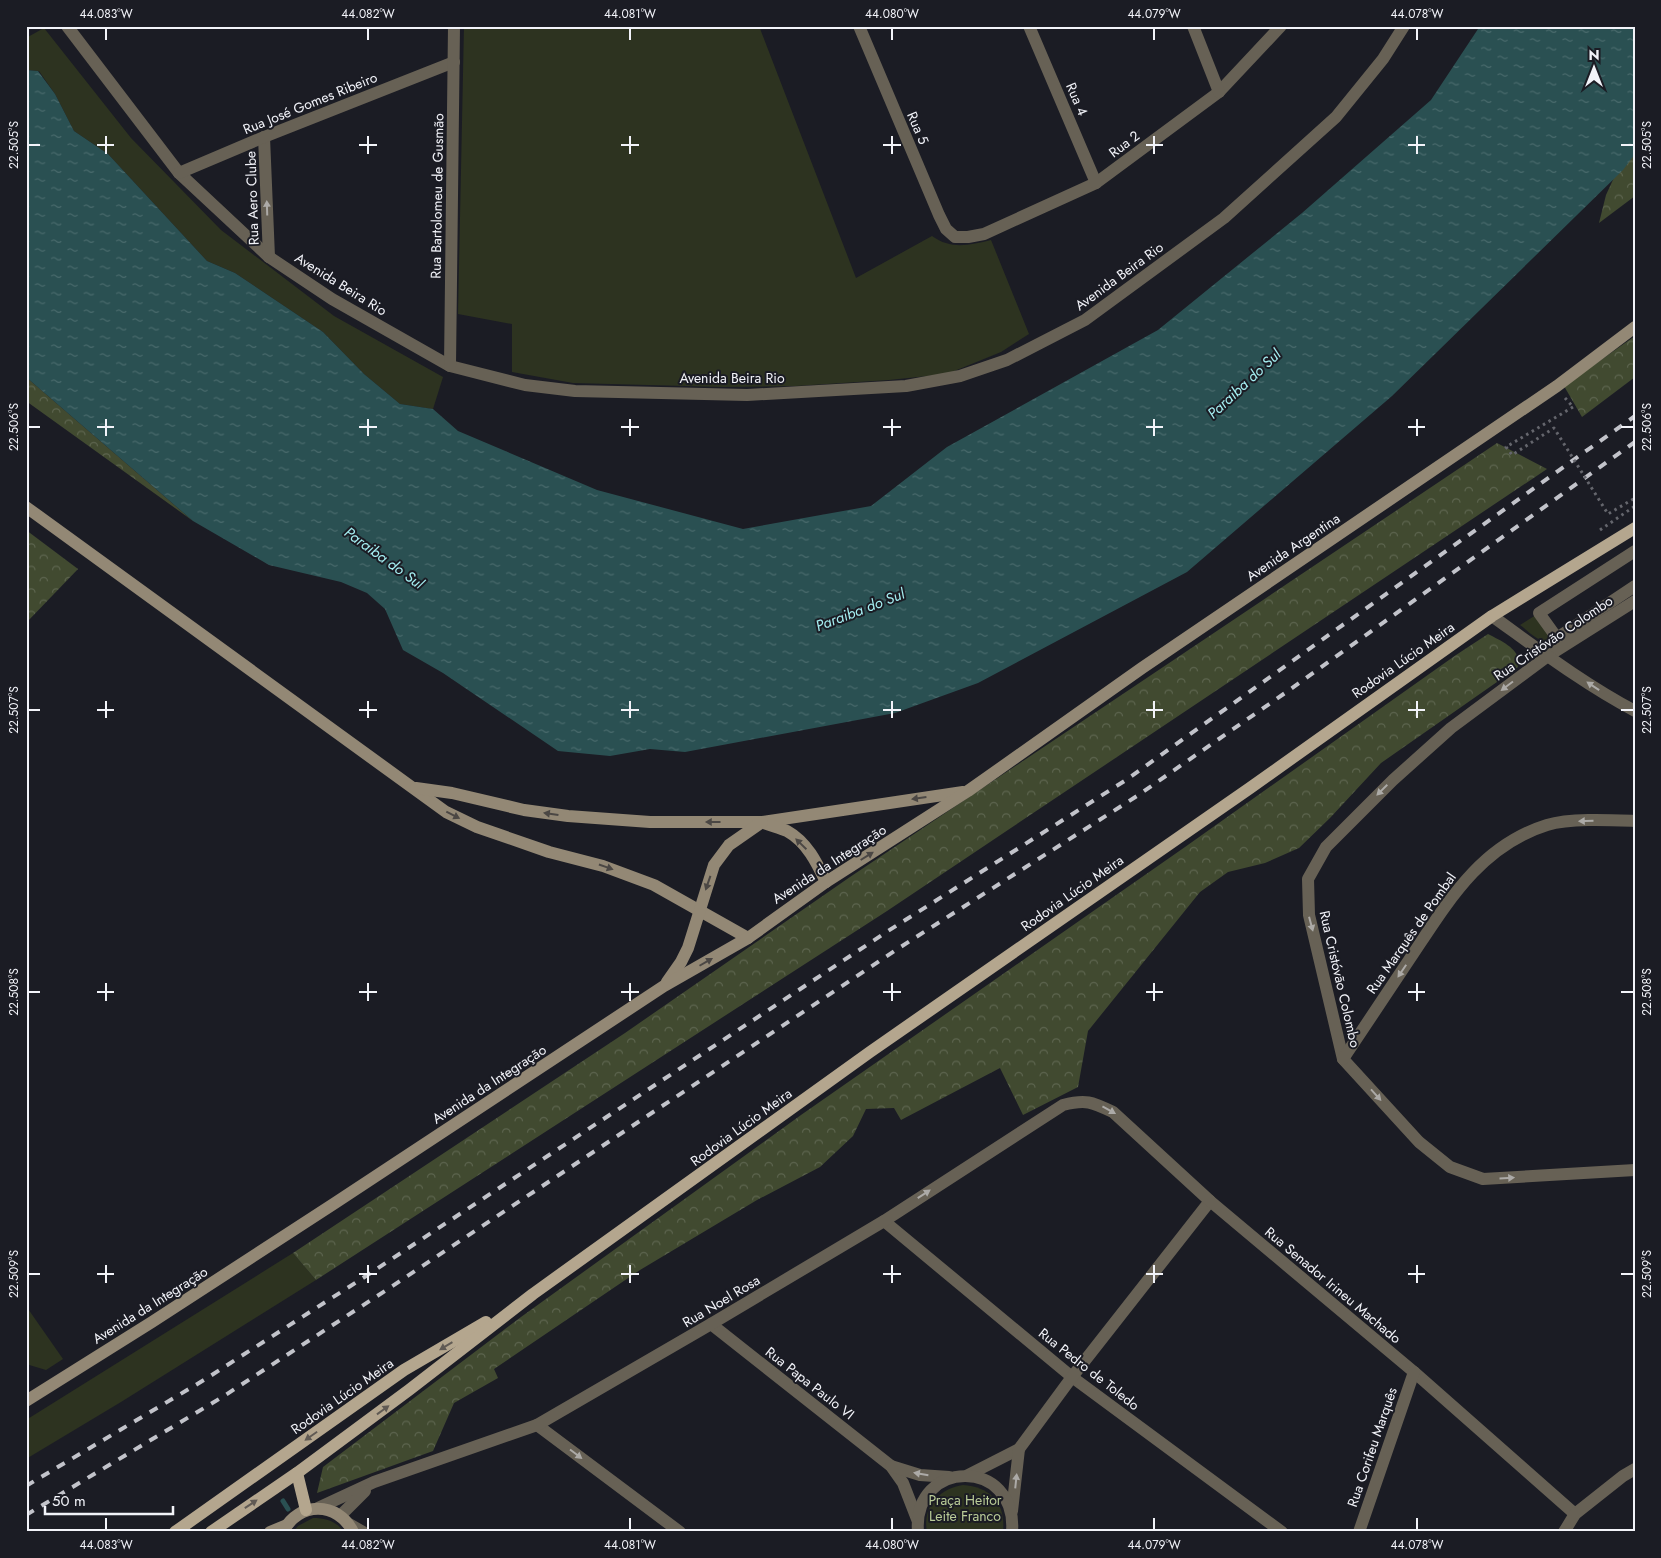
<svg xmlns="http://www.w3.org/2000/svg" width="1661" height="1558" font-family="Jost,sans-serif">
<style>
.green{fill:#2d3320}
.forest{fill:url(#forest-crowns)}
.water{fill:url(#water-ripples)}
.lines{fill:none;stroke-linecap:round;stroke-linejoin:round}
.stream{stroke:#2a5052;stroke-width:5}
.path{stroke:#65666d;stroke-width:3;stroke-dasharray:2.5 4;stroke-linecap:butt}
.street{stroke:#676155;stroke-width:12}
.secondary{stroke:#938875;stroke-width:12}
.primary{stroke:#b4a68e;stroke-width:12}
.rail{stroke:#c2c3ca;stroke-width:4;stroke-dasharray:9 9;stroke-linecap:butt}
.path-bridge{stroke:#65666d;stroke-width:3;stroke-dasharray:2.5 4;stroke-linecap:butt}
.oneway{fill:#acaaa7}
.oneway2{fill:#4b4744}
.oneway3{fill:#605a54}
.ticks{fill:none;stroke:#f2f3f9;stroke-width:2}
.labels{text-anchor:middle;dominant-baseline:central;stroke-width:4;stroke-linejoin:round;paint-order:stroke}
.street-label{font-size:14px;fill:#f2f3f9;stroke:#1b1c24}
.park-label{font-size:14px;fill:#bacc98;stroke:#1b1c24}
.water-label{font-size:15px;font-style:italic;fill:#a5eff2;stroke:#1b1c24}
.neatline{fill:none;stroke:#f2f3f9;stroke-width:2}
.ticks-label{font-size:12px;text-anchor:middle;fill:#f2f3f9}
</style>
<defs>
<pattern id="forest-crowns" width="20" height="18" patternUnits="userSpaceOnUse" patternTransform="scale(1.25)"><rect width="20" height="18" fill="#414a30"/><path d="M2 6a3 3 0 1 1 6 0M12 15a3 3 0 1 1 6 0" fill="none" stroke="#5d654f"/></pattern>
<pattern id="water-ripples" width="26" height="14" patternUnits="userSpaceOnUse" patternTransform="scale(1.25)"><rect width="26" height="14" fill="#2a5052"/><path d="M2 4q2-2 4 0t4 0M15 11q2-2 4 0t4 0" fill="none" stroke="#496a6c"/></pattern>
</defs>
<rect width="100%" height="100%" fill="#1b1c24"/>
<g class="green">
<path d="M464,26H759L856,278L932,236C951,250 970,245 991,240L1029,334L1001,352L947,374L889,380L796,386L723,387L573,383L512,372V324L458,314Z"/>
<path d="M44,28L131,138L221,230L334,316L443,377L433,409L400,404L364,374L323,332L235,273L207,261L108,154L74,131L55,94L39,71L26,70V38Z"/>
<path d="M1539,613L1557,638C1542,647 1532,634 1520,625Z"/>
<path d="M293,1253L316,1280L121,1402L26,1459V1420Z"/>
<path d="M26,1306L63,1359L46,1370L26,1364Z"/>
<path d="M963,1485C991,1487 1006,1504 1003,1532H927C922,1507 939,1489 963,1485Z"/>
<path d="M313,1518C326,1518 336,1521 344,1532H293L298,1526Z"/>
</g>
<g class="forest">
<path d="M1635,132V196L1599,223L1606,195Z"/>
<path d="M1635,336V377L1582,417L1564,386Z"/>
<path d="M26,377L193,521L26,401Z"/>
<path d="M1497,443L1547,469L887,911L316,1280L293,1253L625,1033L850,877Z"/>
<path d="M26,530L78,569L26,623Z"/>
<path d="M1488,634C1501,641 1517,647 1520,663L1517,668L1381,763L1330,818L1299,848L1265,863L1228,872L1200,892L1088,1031L1078,1087L1023,1115L1000,1068L901,1120L894,1108L866,1109L853,1136L820,1167L757,1200L640,1270L494,1369L498,1378L454,1403L433,1451L317,1493L323,1467L521,1317L801,1115L1185,847L1456,655Z"/>
</g>
<path class="water" d="M1480,26H1635V154L1623,170L1392,396L1187,572L978,683L895,713L685,752L650,749L610,756L558,751L443,673L403,650L385,609L367,593L341,582L269,565L193,521L26,377V70L38,71L55,94L74,131L108,154L207,261L235,273L323,332L364,374L400,404L433,409L458,431L597,490L743,529L871,506L947,447L1158,330L1302,213L1431,100Z"/>
<g class="lines">
<path class="stream" d="M283,1501L288,1509"/>
<g class="path">
<path d="M1565,398L1573,407"/>
<path d="M1600,530L1635,506"/>
</g>
<g class="street">
<path d="M67,26L179,173L269,257L332,299L450,366L525,385L575,391L747,395L906,386L960,376L1007,360L1085,320L1224,218L1336,117L1383,59L1404,26"/>
<path d="M859,26L939,215L946,229L955,237H968L984,234L1096,183L1219,92L1281,26"/>
<path d="M1029,26L1096,183"/>
<path d="M1193,26L1219,92"/>
<path d="M264,137L269,257"/>
<path d="M179,173L264,137L454,62"/>
<path d="M450,366L454,26"/>
<path d="M1635,551L1539,613L1557,638L1635,586"/>
<path d="M1635,601L1548,656L1451,728L1393,780L1326,847L1308,879L1309,915L1343,1059L1419,1142L1450,1167L1483,1179L1635,1170"/>
<path d="M1492,616C1538,649 1584,684 1635,711"/>
<path d="M1343,1059C1365,1026 1387,993 1409,960C1446,905 1479,846 1547,825C1570,818 1610,820 1635,821"/>
<path d="M884,1221L1072,1377L1282,1532"/>
<path d="M711,1324L891,1466L903,1483L917,1519"/>
<path d="M537,1425L680,1532"/>
<path d="M891,1466L920,1475L949,1477"/>
<path d="M968,1475L1019,1449L1072,1377L1210,1201"/>
<path d="M318,1508L374,1482L537,1425L711,1324L884,1221L1063,1105C1086,1099 1092,1102 1113,1112L1210,1201L1414,1372L1575,1514"/>
<path d="M1012,1511L1019,1449"/>
<path d="M341,1515L365,1491"/>
<path d="M349,1524L363,1532"/>
<path d="M918,1532C912,1458 1018,1457 1012,1532"/>
<path d="M1359,1532L1414,1372"/>
<path d="M1564,1532L1575,1514L1623,1476L1635,1469"/>
</g>
<g class="secondary">
<path d="M26,507L446,812L477,827L549,852L603,866L654,885L748,938"/>
<path d="M416,788L452,793L524,810L568,816L650,822H762L963,792"/>
<path d="M764,823C772,826 780,828 787,831C807,842 817,863 826,882"/>
<path d="M667,982L681,962L688,948L714,865L729,845L762,822"/>
<path d="M26,1401L152,1322L335,1203L664,986L748,938L826,882L968,791L1142,668L1557,386L1635,327"/>
<path d="M270,1532L287,1525"/>
<path d="M283,1532C298,1501 338,1501 353,1532"/>
</g>
<g class="primary">
<path d="M297,1473L306,1510"/>
<path d="M175,1532L404,1370L486,1322"/>
<path d="M211,1532L297,1473L409,1390L533,1294L870,1052L1250,788L1492,616L1635,528"/>
</g>
<g class="rail">
<path d="M26,1486L204,1380L366,1276L888,931L1126,780L1635,416"/>
<path d="M26,1515L224,1396L391,1287L899,948L1137,796L1285,693L1635,442"/>
</g>
<path class="path-bridge" d="M1573,407L1506,447L1512,455L1554,428L1608,514L1635,498"/>
</g>
<defs><path id="oneway-solid" d="M-6-.8H1V-3.2L6.5 0L1 3.2V.8H-6Z" transform="scale(1.25)"/></defs>
<g class="oneway">
<use href="#oneway-solid" transform="translate(267 208) rotate(-92)"/>
<use href="#oneway-solid" transform="translate(1507 686) rotate(143)"/>
<use href="#oneway-solid" transform="translate(1593 686) rotate(-146)"/>
<use href="#oneway-solid" transform="translate(1382 790) rotate(135)"/>
<use href="#oneway-solid" transform="translate(1586 821) rotate(178)"/>
<use href="#oneway-solid" transform="translate(1311 924) rotate(75)"/>
<use href="#oneway-solid" transform="translate(1402 971) rotate(124)"/>
<use href="#oneway-solid" transform="translate(1376 1095) rotate(48)"/>
<use href="#oneway-solid" transform="translate(1109 1110) rotate(29)"/>
<use href="#oneway-solid" transform="translate(1507 1178) rotate(-3)"/>
<use href="#oneway-solid" transform="translate(924 1194) rotate(-33)"/>
<use href="#oneway-solid" transform="translate(576 1454) rotate(37)"/>
<use href="#oneway-solid" transform="translate(921 1474) rotate(-170)"/>
<use href="#oneway-solid" transform="translate(1016 1481) rotate(-84)"/>
</g>
<g class="oneway2">
<use href="#oneway-solid" transform="translate(919 798) rotate(172)"/>
<use href="#oneway-solid" transform="translate(551 814) rotate(-172)"/>
<use href="#oneway-solid" transform="translate(453 815) rotate(27)"/>
<use href="#oneway-solid" transform="translate(713 822) rotate(-180)"/>
<use href="#oneway-solid" transform="translate(801 844) rotate(-136)"/>
<use href="#oneway-solid" transform="translate(867 856) rotate(-32)"/>
<use href="#oneway-solid" transform="translate(606 867) rotate(19)"/>
<use href="#oneway-solid" transform="translate(708 883) rotate(109)"/>
<use href="#oneway-solid" transform="translate(706 962) rotate(-30)"/>
</g>
<g class="oneway3">
<use href="#oneway-solid" transform="translate(446 1346) rotate(149)"/>
<use href="#oneway-solid" transform="translate(383 1410) rotate(-36)"/>
<use href="#oneway-solid" transform="translate(311 1436) rotate(145)"/>
<use href="#oneway-solid" transform="translate(251 1504) rotate(-34)"/>
</g>
<path class="ticks" d="M106,28V40M368,28V40M630,28V40M892,28V40M1154,28V40M1417,28V40M106,136V154M368,136V154M630,136V154M892,136V154M1154,136V154M1417,136V154M28,145H40M97,145H114M359,145H377M621,145H639M883,145H901M1146,145H1163M1408,145H1425M1621,145H1634M106,419V436M368,419V436M630,419V436M892,419V436M1154,419V436M1417,419V436M28,427H40M97,427H114M359,427H377M621,427H639M883,427H901M1146,427H1163M1408,427H1425M1621,427H1634M106,701V718M368,701V718M630,701V718M892,701V718M1154,701V718M1417,701V718M28,710H40M97,710H114M359,710H377M621,710H639M883,710H901M1146,710H1163M1408,710H1425M1621,710H1634M106,983V1001M368,983V1001M630,983V1001M892,983V1001M1154,983V1001M1417,983V1001M28,992H40M97,992H114M359,992H377M621,992H639M883,992H901M1146,992H1163M1408,992H1425M1621,992H1634M106,1265V1283M368,1265V1283M630,1265V1283M892,1265V1283M1154,1265V1283M1417,1265V1283M28,1274H40M97,1274H114M359,1274H377M621,1274H639M883,1274H901M1146,1274H1163M1408,1274H1425M1621,1274H1634M106,1518V1530M368,1518V1530M630,1518V1530M892,1518V1530M1154,1518V1530M1417,1518V1530"/>
<g class="labels">
<g class="street-label">
<text transform="translate(1077 99) rotate(67)">Rua 4</text>
<text transform="translate(310 103) rotate(-22)">Rua José Gomes Ribeiro</text>
<text transform="translate(918 128) rotate(67)">Rua 5</text>
<text transform="translate(1124 144) rotate(-37)">Rua 2</text>
<text transform="translate(437 196) rotate(-89)">Rua Bartolomeu de Gusmão</text>
<text transform="translate(252 198) rotate(-92)">Rua Aero Clube</text>
<text transform="translate(1119 276) rotate(-36)">Avenida Beira Rio</text>
<text transform="translate(341 284) rotate(32)">Avenida Beira Rio</text>
<text x="732" y="378">Avenida Beira Rio</text>
<text transform="translate(1293 547) rotate(-34)">Avenida Argentina</text>
<text transform="translate(1553 638) rotate(-34)">Rua Cristóvão Colombo</text>
<text transform="translate(1403 660) rotate(-35)">Rodovia Lúcio Meira</text>
<text transform="translate(829 864) rotate(-33)">Avenida da Integração</text>
<text transform="translate(1072 893) rotate(-35)">Rodovia Lúcio Meira</text>
<text transform="translate(1411 933) rotate(-55)">Rua Marquês de Pombal</text>
<text transform="translate(1340 979) rotate(77)">Rua Cristóvão Colombo</text>
<text transform="translate(489 1084) rotate(-33)">Avenida da Integração</text>
<text transform="translate(741 1127) rotate(-36)">Rodovia Lúcio Meira</text>
<text transform="translate(1333 1285) rotate(40)">Rua Senador Irineu Machado</text>
<text transform="translate(721 1301) rotate(-31)">Rua Noel Rosa</text>
<text transform="translate(150 1305) rotate(-32)">Avenida da Integração</text>
<text transform="translate(1089 1369) rotate(38)">Rua Pedro de Toledo</text>
<text transform="translate(810 1383) rotate(38)">Rua Papa Paulo VI</text>
<text transform="translate(342 1396) rotate(-35)">Rodovia Lúcio Meira</text>
<text transform="translate(1372 1447) rotate(-71)">Rua Corifeu Marquês</text>
</g>
<g class="park-label">
<text x="965" y="1500">Praça Heitor<tspan x="965" dy="16">Leite Franco</tspan></text>
</g>
<g class="water-label">
<text transform="translate(1244 384) rotate(-43)">Paraiba do Sul</text>
<text transform="translate(384 558) rotate(36)">Paraiba do Sul</text>
<text transform="translate(860 610) rotate(-21)">Paraiba do Sul</text>
</g>
</g>
<rect width="1661" height="1558" fill="none" stroke="#1b1c24" stroke-width="55"/>
<g transform="translate(1594 68)" stroke="#1b1c24" stroke-width="4" paint-order="stroke">
<path d="M0-4L9 19L0 12L-9 19Z" fill="#f2f3f9"/>
<text y="-8" font-size="14" font-weight="bold" text-anchor="middle" fill="#f2f3f9">N</text>
</g>
<path d="M45 1506v8h128v-8" fill="none" stroke="#f2f3f9" stroke-width="2.5"/>
<text x="52" y="1506" font-size="15" fill="#f2f3f9" stroke="#1b1c24" stroke-width="4" paint-order="stroke">50 m</text>
<rect x="28" y="28" width="1606" height="1502" class="neatline"/>
<g class="ticks-label">
<text x="106" y="18">44.083°W</text>
<text x="368" y="18">44.082°W</text>
<text x="630" y="18">44.081°W</text>
<text x="892" y="18">44.080°W</text>
<text x="1154" y="18">44.079°W</text>
<text x="1417" y="18">44.078°W</text>
<text transform="translate(14 145) rotate(-90)" y="4">22.505°S</text>
<text transform="translate(1647 145) rotate(-90)" y="4">22.505°S</text>
<text transform="translate(14 427) rotate(-90)" y="4">22.506°S</text>
<text transform="translate(1647 427) rotate(-90)" y="4">22.506°S</text>
<text transform="translate(14 710) rotate(-90)" y="4">22.507°S</text>
<text transform="translate(1647 710) rotate(-90)" y="4">22.507°S</text>
<text transform="translate(14 992) rotate(-90)" y="4">22.508°S</text>
<text transform="translate(1647 992) rotate(-90)" y="4">22.508°S</text>
<text transform="translate(14 1274) rotate(-90)" y="4">22.509°S</text>
<text transform="translate(1647 1274) rotate(-90)" y="4">22.509°S</text>
<text x="106" y="1549">44.083°W</text>
<text x="368" y="1549">44.082°W</text>
<text x="630" y="1549">44.081°W</text>
<text x="892" y="1549">44.080°W</text>
<text x="1154" y="1549">44.079°W</text>
<text x="1417" y="1549">44.078°W</text>
</g>
</svg>
